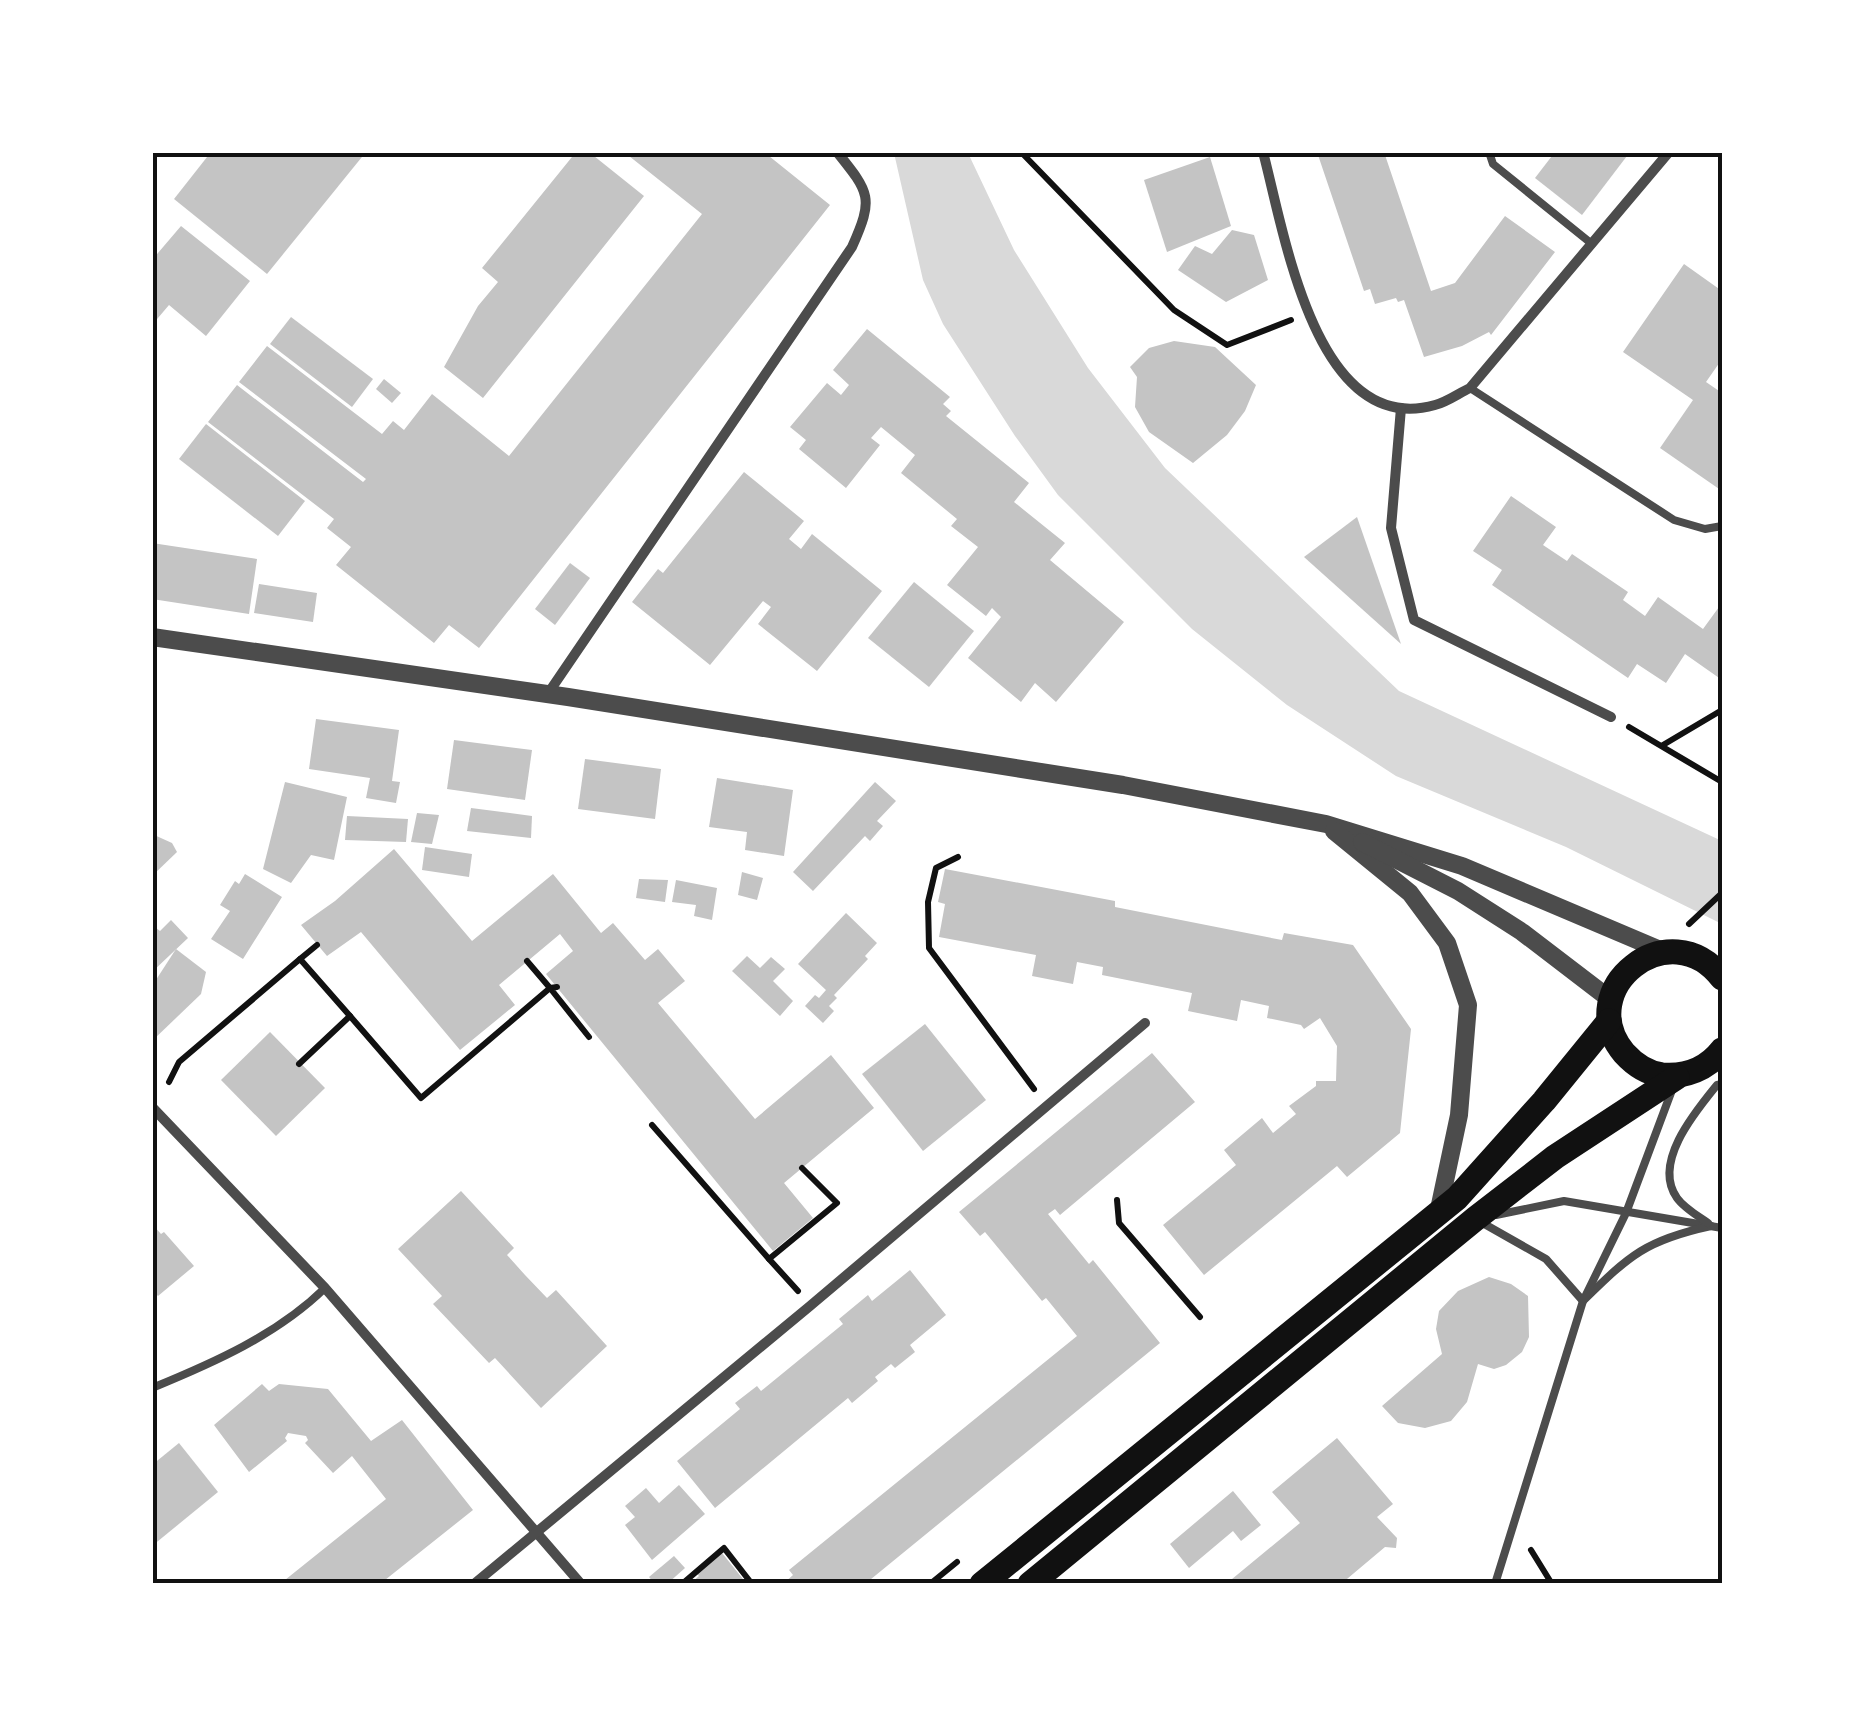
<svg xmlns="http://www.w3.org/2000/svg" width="1875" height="1736" font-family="Arial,sans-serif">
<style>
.water{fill:#d9d9d9}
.building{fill:#c4c4c4}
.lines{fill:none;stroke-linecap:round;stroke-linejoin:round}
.path{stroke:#111;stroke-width:6}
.service{stroke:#4c4c4c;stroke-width:8}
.minor{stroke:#4c4c4c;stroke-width:10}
.tertiary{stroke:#4c4c4c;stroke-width:18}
.primary{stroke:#111;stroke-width:25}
.neatline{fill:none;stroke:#111;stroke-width:4}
</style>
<rect width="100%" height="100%" fill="#fff"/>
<path class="water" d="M894,153H968L1014,250L1088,368L1165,468L1399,691L1722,841V924L1566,847L1396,776L1287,705L1192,629L1058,495L1015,436L943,324L923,280Z"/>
<g class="building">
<path d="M211,152H366L267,274L174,199Z"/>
<path d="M576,152H589L644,196L483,398L444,367L478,306L498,282L482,268Z"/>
<path d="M624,152H764L830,205L479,648L449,625L434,643L336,565L351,547L327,528L334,519L208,422L237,385L363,482L366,479L239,382L267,346L382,434L393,421L404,430L432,394L509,456L702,214Z"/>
<path d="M1317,152H1384L1431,291L1455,283L1505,216L1555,252L1491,335L1489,332L1462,346L1424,357L1404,300L1398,302L1396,298L1375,304L1370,289L1364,291Z"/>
<path d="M1555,152H1630L1582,215L1535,178Z"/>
<path d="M1210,157L1231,226L1167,252L1144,180Z"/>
<path d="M181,226L250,281L206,336L169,305L152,325V260Z"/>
<path d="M1232,230L1254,235L1268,280L1226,302L1178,270L1195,246L1212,254Z"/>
<path d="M1684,264L1722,291V359L1706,382L1722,393V491L1660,448L1693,400L1623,352Z"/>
<path d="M291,317L373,379L352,407L270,344Z"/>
<path d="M867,329L950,397L943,404L951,411L946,416L1029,483L1014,502L1065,543L1050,560L1124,622L1056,702L1035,683L1021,702L968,658L1001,617L992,608L986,616L947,585L978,547L951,526L957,519L901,473L915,455L881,427L871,438L880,445L846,488L799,449L806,440L790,427L827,383L841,395L849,385L833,370Z"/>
<path d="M1174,341L1215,347L1256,385L1245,411L1227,435L1193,463L1149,432L1135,407L1137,377L1130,367L1149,348Z"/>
<path d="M384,379L401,393L392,403L376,389Z"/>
<path d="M206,424L305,501L278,536L179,459Z"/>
<path d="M744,472L804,521L789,539L801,549L812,534L882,591L817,671L758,624L771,607L763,601L710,665L632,602L658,569L663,573Z"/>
<path d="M1511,496L1556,527L1543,545L1567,561L1572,554L1628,592L1623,600L1645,616L1658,597L1703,629L1719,607L1722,610V680L1685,654L1666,683L1637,664L1628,678L1492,585L1502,570L1473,551Z"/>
<path d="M1357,517L1401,644L1304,557Z"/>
<path d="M152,543L257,559L249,614L152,599Z"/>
<path d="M570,563L590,578L555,625L535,609Z"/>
<path d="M914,582L974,631L929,687L868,638Z"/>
<path d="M259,584L317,593L313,622L254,613Z"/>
<path d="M316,719L399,730L392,781L400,782L396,803L366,798L370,778L309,769Z"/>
<path d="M454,740L532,750L525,800L447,789Z"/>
<path d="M585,759L661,769L655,819L578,809Z"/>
<path d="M717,778L793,790L784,856L745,850L747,832L709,827Z"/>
<path d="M285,782L347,797L334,860L311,855L291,883L263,869Z"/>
<path d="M875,782L896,801L877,821L883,826L870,841L865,836L813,891L793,872Z"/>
<path d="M471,808L532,816L531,838L467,831Z"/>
<path d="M417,813L439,815L432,844L411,842Z"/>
<path d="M347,816L408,819L406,842L345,840Z"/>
<path d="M152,834L172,843L177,852L152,876Z"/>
<path d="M425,847L472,854L469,877L422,870Z"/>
<path d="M394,849L472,941L553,874L601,933L613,923L645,960L658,949L685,981L658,1003L755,1119L831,1055L874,1108L784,1183L813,1218L773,1251L546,974L573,951L560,934L499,985L515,1005L460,1050L361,932L327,956L301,925L335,901Z"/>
<path d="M945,869L1115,901V907L1282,940L1284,933L1353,945L1411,1029L1400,1133L1347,1177L1337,1166L1204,1275L1163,1225L1236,1165L1224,1150L1262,1118L1273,1133L1296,1114L1289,1106L1316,1086V1081H1336L1337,1046L1320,1018L1304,1029L1301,1025L1267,1018L1269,1006L1241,1000L1237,1021L1188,1011L1192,993L1102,975L1103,967L1077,962L1073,984L1032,976L1036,955L939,937L945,904L938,902Z"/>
<path d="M742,872L763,878L757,900L738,895Z"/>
<path d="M245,874L282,897L243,959L211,939L230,911L220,905L235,881L239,884Z"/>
<path d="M639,879L668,880L665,902L636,898Z"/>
<path d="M676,880L717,888L712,920L694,916L696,905L672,902Z"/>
<path d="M846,913L877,943L865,956L868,959L834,995L837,998L829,1006L834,1011L823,1023L805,1006L815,995L819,998L826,990L798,964Z"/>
<path d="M171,920L188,938L152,972V931L156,928L160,931Z"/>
<path d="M176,949L206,972L201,994L152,1041V986Z"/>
<path d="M747,956L760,968L771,957L785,969L773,981L793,1001L780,1016L732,971Z"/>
<path d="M925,1024L986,1100L923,1151L862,1074Z"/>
<path d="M270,1032L325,1088L276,1136L221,1080Z"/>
<path d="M1152,1053L1195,1102L1060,1215L1055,1209L1048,1214L1089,1264L1093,1260L1160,1343L865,1584H783L793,1575L789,1570L1077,1336L1046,1298L1042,1301L985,1232L980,1236L959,1212Z"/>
<path d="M461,1191L514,1248L507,1255L525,1275L547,1298L556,1290L607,1346L541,1408L495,1358L489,1363L433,1304L442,1296L398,1249Z"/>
<path d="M152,1224L161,1234L164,1232L194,1266L158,1296L152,1290Z"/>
<path d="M910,1270L946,1315L910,1345L915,1352L895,1368L891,1364L875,1377L878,1381L852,1403L848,1398L715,1508L677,1461L740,1409L735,1403L757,1386L761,1391L843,1324L839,1319L868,1295L872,1301Z"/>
<path d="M1489,1277L1511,1284L1528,1296L1529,1337L1522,1352L1506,1365L1494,1369L1478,1364L1467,1402L1451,1421L1425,1428L1398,1423L1382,1406L1442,1354L1436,1329L1439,1311L1458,1291Z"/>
<path d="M262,1384L269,1391L279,1384L328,1389L371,1441L402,1420L473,1510L380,1584H280L386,1499L352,1456L333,1473L305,1443L308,1440L306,1436L288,1433L285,1438L287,1441L249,1472L214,1425Z"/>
<path d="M1337,1438L1393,1504L1377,1517L1397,1538L1396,1548L1385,1547L1341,1584H1226L1300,1523L1272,1492Z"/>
<path d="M179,1443L218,1492L152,1546V1465Z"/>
<path d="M679,1485L705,1514L652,1560L625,1525L635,1517L625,1506L646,1488L659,1503Z"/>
<path d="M1233,1491L1261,1525L1241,1541L1233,1531L1189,1568L1170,1544Z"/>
<path d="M722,1553L747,1584H690L699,1576L697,1574Z"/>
<path d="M674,1556L685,1568L667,1584H655L649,1577Z"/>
</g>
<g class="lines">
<g class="path">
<path d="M1021,152L1174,310L1227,345L1291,320"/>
<path d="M1629,727L1722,782"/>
<path d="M1663,745L1722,710"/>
<path d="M958,857L936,868L928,902L929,948L1034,1089"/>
<path d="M1689,924L1722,893"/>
<path d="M300,959L317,945"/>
<path d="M557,987L550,988L589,1037"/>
<path d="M299,1064L350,1016L421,1098L550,988L527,961"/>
<path d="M169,1082L179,1062L300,959L350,1016"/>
<path d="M652,1125L769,1259L837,1203L802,1168"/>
<path d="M1117,1200L1119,1223L1200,1317"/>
<path d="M769,1259L798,1291"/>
<path d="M1531,1550L1552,1584"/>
<path d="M682,1584L724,1548L752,1584"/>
<path d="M930,1584L957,1562"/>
</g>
<g class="service">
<path d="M1489,152L1493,164L1592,244"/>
<path d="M1470,388L1674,520L1705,529L1722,526"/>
<path d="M1496,1215L1564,1201L1722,1228"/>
<path d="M1479,1221L1546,1259L1583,1301C1630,1255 1646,1240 1711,1226"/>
<path d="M1708,1223C1698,1216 1684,1208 1677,1198C1652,1163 1695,1112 1717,1085L1722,1084"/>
<path d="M152,1388C213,1363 277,1335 325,1288"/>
<path d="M1495,1584L1583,1301L1626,1213L1672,1090"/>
</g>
<g class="minor">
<path d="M1263,152C1284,230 1315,439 1435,405C1447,402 1459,393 1470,388L1669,152"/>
<path d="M1401,408L1391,528L1414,620L1611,717"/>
<path d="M547,695L852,247C874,198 870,193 837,152"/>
<path d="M152,1107L325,1288L581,1584"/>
<path d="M474,1584L810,1306L1145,1023"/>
</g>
<g class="tertiary">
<path d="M152,637L568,697L1123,785L1326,824L1462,866L1665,952"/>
<path d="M1334,831L1410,893L1447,943L1468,1005L1459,1115L1438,1214"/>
<path d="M1362,842L1458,891L1522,932L1611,1000"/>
</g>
<g class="primary">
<path d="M1722,978C1670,910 1571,989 1624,1053C1634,1064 1647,1073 1662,1075C1686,1077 1707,1069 1722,1050"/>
<path d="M982,1584L1457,1198L1544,1101L1609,1021"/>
<path d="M1030,1584L1475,1219L1555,1157L1677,1077"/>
</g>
</g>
<rect width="1875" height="1736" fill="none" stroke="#ffffff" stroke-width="310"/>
<rect x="155" y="155" width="1565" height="1426" class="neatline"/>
</svg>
